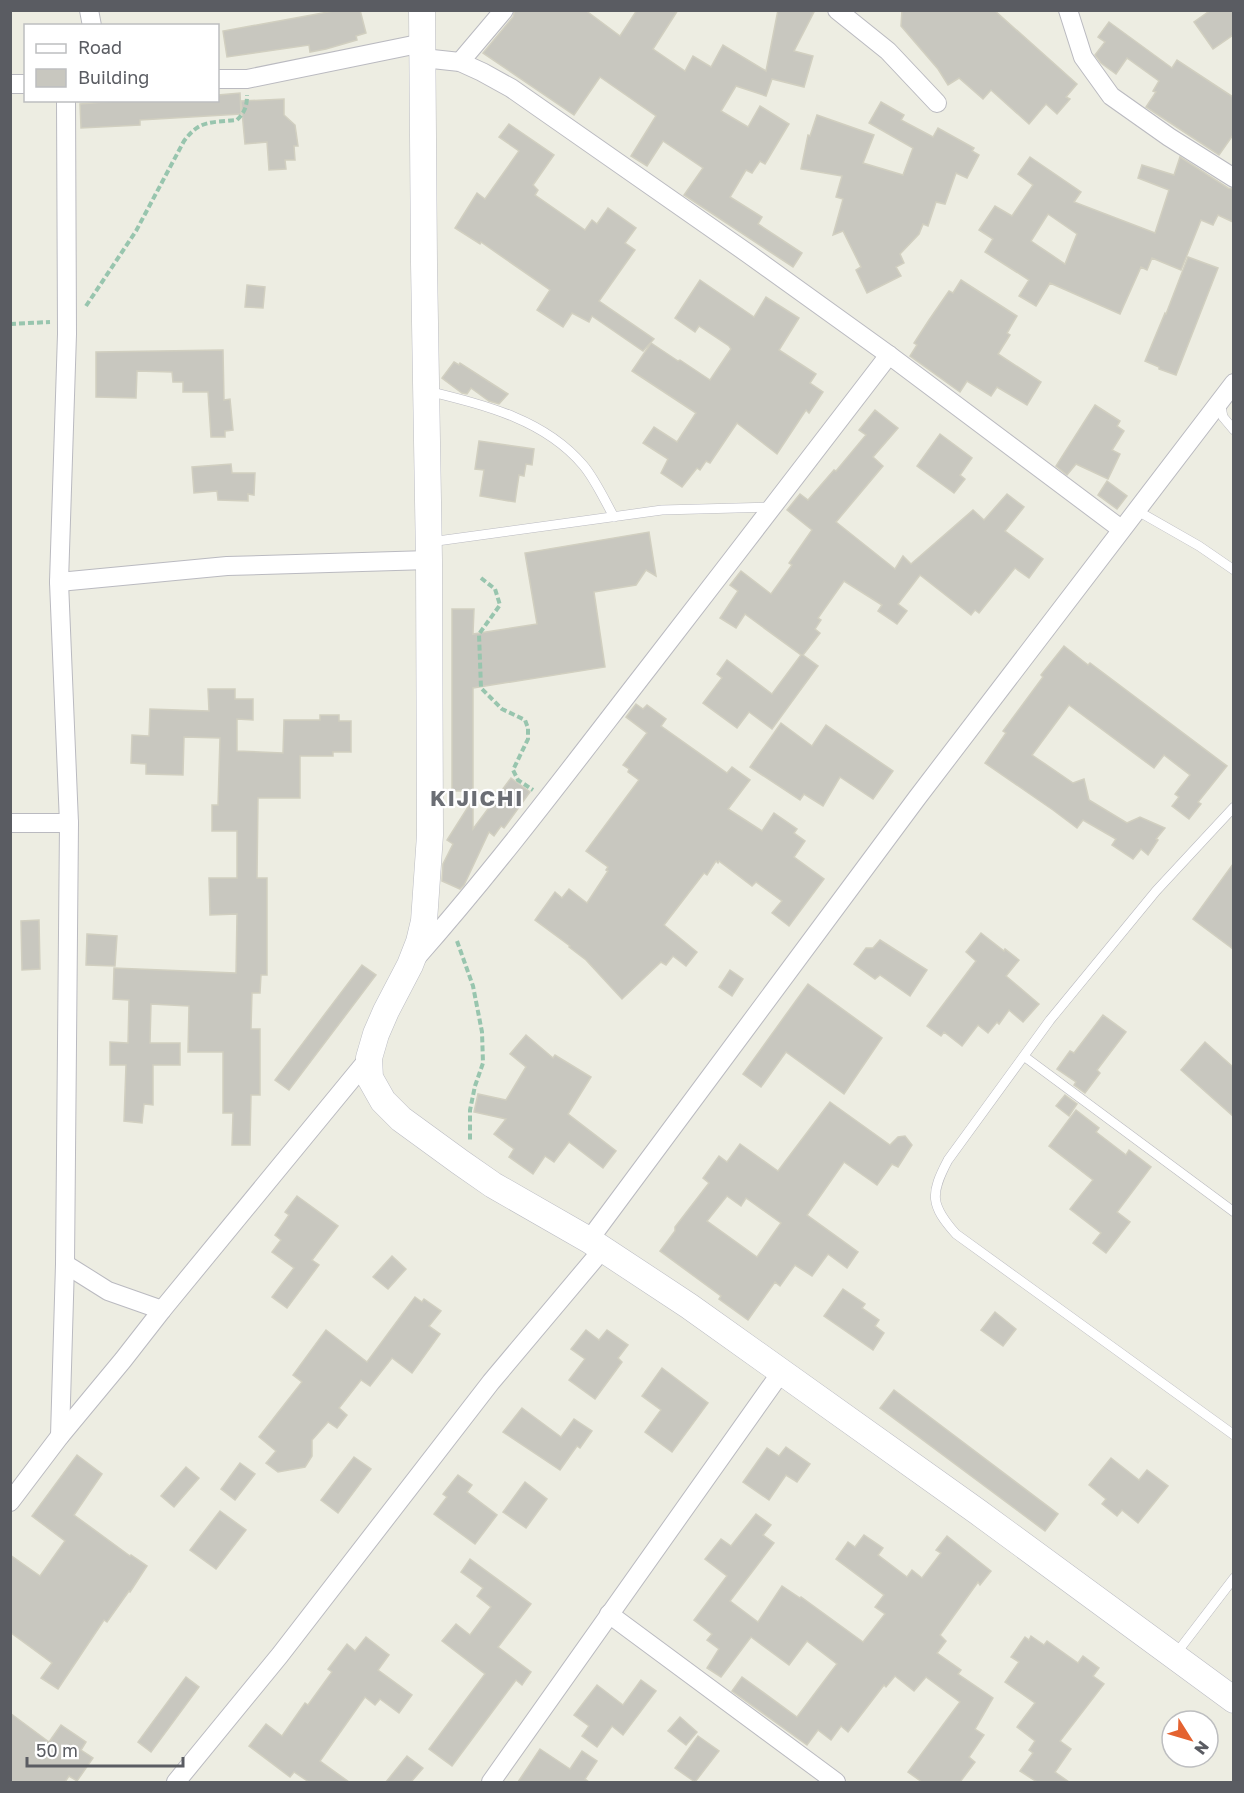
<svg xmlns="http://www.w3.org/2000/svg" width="1244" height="1793" font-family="'Golos Text',sans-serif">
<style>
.building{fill:#c8c7bf;stroke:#d1cfc0;stroke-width:1.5;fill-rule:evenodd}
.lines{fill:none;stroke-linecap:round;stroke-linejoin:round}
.lane-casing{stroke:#babac0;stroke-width:10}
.street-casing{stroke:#babac0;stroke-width:20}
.secondary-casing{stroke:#bbbcc3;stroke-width:27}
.path{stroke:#98c5ae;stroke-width:4;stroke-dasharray:6 3;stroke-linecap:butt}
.lane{stroke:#fff;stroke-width:9}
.street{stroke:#fff;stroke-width:18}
.secondary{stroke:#fff;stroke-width:26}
.labels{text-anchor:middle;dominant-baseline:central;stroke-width:4.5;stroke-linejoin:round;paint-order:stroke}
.district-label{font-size:22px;font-weight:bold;letter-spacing:1.5px;fill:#6b6e74;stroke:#fff}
</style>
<rect width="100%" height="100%" fill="#edede2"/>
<g class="building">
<path d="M339,10H360L366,33L356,36L357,40L326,49L310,52L309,45L227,57L223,31Z"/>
<path d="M515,10H585L620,36L637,10H678L653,49L685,71L693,56L711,67L723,45L766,71L778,10H815L794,51L813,56L804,87L772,79L766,96L736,86L721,111L748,127L760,106L789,124L765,164L760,161L752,173L746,170L730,197L762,217L758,224L802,253L793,267L684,195L703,168L663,141L647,166L631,156L656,116L600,77L574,115L483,53L513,17Z"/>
<path d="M902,10H994L1077,84L1066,97L1070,99L1057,114L1046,104L1029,124L991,90L983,99L959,78L948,85L938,69L901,26Z"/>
<path d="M1211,10H1233V35L1213,49L1194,22Z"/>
<path d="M1109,22L1172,68L1177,60L1233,97V135L1219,155L1146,107L1156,92L1153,91L1159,81L1127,58L1116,74L1101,63L1095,55L1105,42L1098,37Z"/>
<path d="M240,93L241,114L140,120V125L81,128L80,104L129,100H218V95Z"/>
<path d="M284,99V115L295,125L298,146H294L295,160H285L286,169L269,170L267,142L245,144L241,101Z"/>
<path d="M881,102L904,115L901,120L933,137L938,128L974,148L972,151L979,155L967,178L956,173L945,204L936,202L928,226L923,224L919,234L900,254L904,263L896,267L901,276L867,293L856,270L861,267L843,231L833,235L843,199L836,197L842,176L801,169L808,135L810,136L817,115L874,135L863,163L903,175L913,148L869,123Z"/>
<path d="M509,124L554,155L533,185L538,190L535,195L585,230L592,220L597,224L608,208L636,228L625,243L635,250L599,301L654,339L643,351L592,316L589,322L572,313L563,327L537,310L550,290L481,242L480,244L455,228L477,193L485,199L519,151L499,137Z"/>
<path d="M1030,157L1081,192L1074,202L1155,233L1169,190L1138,178L1142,165L1174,175L1180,157L1228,188L1233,189V222L1218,215L1213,225L1201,220L1181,270L1152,258L1147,270L1141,267L1120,314L1050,283L1036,306L1019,296L1029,280L985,252L993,239L979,230L995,206L1012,216L1033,185L1018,174ZM1048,214L1077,234L1065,264L1031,241Z"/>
<path d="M1188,257L1218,268L1176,375L1159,369V367L1145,361L1165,313L1166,314Z"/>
<path d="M700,280L754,317L766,297L799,318L779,350L816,374L810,383L823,392L809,413L806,410L777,454L737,423L710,463L706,461L700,470L697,468L682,487L661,473L668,459L643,443L654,427L677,442L696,413L632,371L651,343L678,361L680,360L710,380L731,349L729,346L699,326L695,332L675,318Z"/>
<path d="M961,280L1017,316L1007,333L1010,335L998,354L1041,382L1027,405L997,387L991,396L967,381L960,392L910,356L917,345L914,343L929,320L949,291L953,293Z"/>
<path d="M247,285L265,287L263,308L245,307Z"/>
<path d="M223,350L224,400L230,399L233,430L225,431V437H211L208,392H183V382H173L172,372L137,371L136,398L96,397V352Z"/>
<path d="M454,362L459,365L460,363L508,394L499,404L489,401L471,388L467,394L462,393L442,378Z"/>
<path d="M1095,405L1120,421L1117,426L1124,431L1112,450L1120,454L1108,479L1076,464L1067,475L1056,466Z"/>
<path d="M875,410L898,428L873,457L883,466L836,522L895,569L903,556L911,564L973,510L984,520L1007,494L1024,507L1005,531L1043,559L1029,578L1015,568L979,613L975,610L971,615L920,575L898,604L907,611L897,624L878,611L882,605L844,581L818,618L821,620L815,629L820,633L803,655L818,666L772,729L749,712L737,728L703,703L722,678L717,674L727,660L772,694L801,655L745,614L736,628L720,618L738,591L730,585L741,571L771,594L792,565L789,563L812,530L787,510L800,494L808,500L834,470L836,471L866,435L859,430Z"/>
<path d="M940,434L972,458L960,475L965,479L954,493L917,466Z"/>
<path d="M479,441L534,449L532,465L526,464L524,476L519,475L515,502L480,496L484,470L475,469Z"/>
<path d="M231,464L232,473H255L254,495L248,494V501L218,500L217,491L194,493L192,467Z"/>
<path d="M1107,481L1127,496L1117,509L1098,495Z"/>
<path d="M649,532L656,576L646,570L636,585L594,592L605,667L473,688V791H452V609H474L473,634L537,624L525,553Z"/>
<path d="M1064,646L1088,665L1090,663L1227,766L1198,802L1201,804L1189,819L1172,806L1179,797L1175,794L1190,775L1164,755L1154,768L1069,705L1032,755L1073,783L1084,779L1089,800L1127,823L1140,817L1165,828L1156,839L1158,840L1148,855L1141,849L1133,859L1112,845L1116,839L1083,820L1077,828L1053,810L985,763L1006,733L1003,731L1043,677L1041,675Z"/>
<path d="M208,689H235V699H253V720L237,719V751L283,753L284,720H320V715H339V721H351V752H333V756H300V798H258L257,878H267V975H261L260,993H252L251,1029H260V1095H251L250,1145H232L233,1113H223V1052H188L189,1006L151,1004L150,1043H180V1065H153V1105L144,1104L142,1123L124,1121L126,1065H110V1042L128,1043L129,1000L113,999L114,968L236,973L237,914L210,915L209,878H237V831H212V805H218L220,738L184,737L183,775L146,774V764L131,763L132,735L149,736L150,709L209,711Z"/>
<path d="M636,704L643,709L647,705L666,719L661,726L727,773L732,767L750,780L728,809L762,831L774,813L797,829L794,833L805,841L794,857L824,879L789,926L772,913L782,901L756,882L752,886L719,861L718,863L716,861L707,875L704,873L664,925L697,952L686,966L673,956L666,965L661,962L622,999L586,960L569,947L570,946L535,920L555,892L562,898L569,889L587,903L608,871L606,870L608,867L586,851L639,780L628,772L629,769L623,765L647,733L626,717Z"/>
<path d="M781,723L812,746L826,725L893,771L873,799L840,777L823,806L804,794L800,800L750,767Z"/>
<path d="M511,778L530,792L504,828L501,826L494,836L489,832L464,885L460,889L442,881L443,864L453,844L447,840L473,799V829Z"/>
<path d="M1233,864V949L1193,919Z"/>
<path d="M39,920L40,969L22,970L21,921Z"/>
<path d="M981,933L1004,951L1005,949L1019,960L1006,976L1039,1004L1023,1022L1009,1010L999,1024L997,1022L988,1033L978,1025L962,1046L944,1032L941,1036L927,1026L976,961L966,952Z"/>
<path d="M87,934L117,936L115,966L86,965Z"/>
<path d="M880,940L927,970L910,996L880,975L875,979L854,964L866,948H873Z"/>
<path d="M362,965L376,975L289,1090L275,1080Z"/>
<path d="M730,970L743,979L732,996L719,987Z"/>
<path d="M808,984L882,1038L844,1094L786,1052L761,1087L743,1074Z"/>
<path d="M1103,1015L1126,1032L1097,1070L1100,1073L1085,1093L1074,1085L1076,1082L1057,1069L1070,1051L1074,1053Z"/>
<path d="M526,1035L553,1058L555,1055L591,1077L568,1114L616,1151L603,1168L569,1142L554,1162L545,1156L533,1174L509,1157L514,1149L494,1134L506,1119L474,1112L478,1094L506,1100L526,1067L510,1054Z"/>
<path d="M1205,1042L1233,1067V1116L1181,1070Z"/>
<path d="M1065,1095L1077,1104L1069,1116L1056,1106Z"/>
<path d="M830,1102L890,1145L898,1137L905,1136L912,1145L898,1167L892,1164L877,1185L844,1162L807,1215L858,1252L847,1268L828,1254L812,1276L795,1265L780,1286L775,1282L748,1320L719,1299L721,1296L660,1251L675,1231V1227L709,1183L703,1178L719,1156L727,1162L740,1144L778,1171ZM727,1196L741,1206L746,1198L781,1223L757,1257L707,1221Z"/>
<path d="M1076,1110L1099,1128L1096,1132L1126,1155L1129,1150L1151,1167L1117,1212L1130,1222L1106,1253L1093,1243L1101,1233L1070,1209L1093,1180L1049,1146Z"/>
<path d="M297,1196L338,1226L312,1260L319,1265L287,1308L272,1297L294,1268L272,1252L281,1240L275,1235L289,1215L285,1212Z"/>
<path d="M392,1256L406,1269L388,1289L373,1277Z"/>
<path d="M843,1289L865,1304L862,1308L879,1320L875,1326L884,1333L873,1350L824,1316Z"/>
<path d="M415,1297L422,1302L424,1299L441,1311L429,1326L440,1334L412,1373L392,1358L370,1386L361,1380L339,1408L347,1415L337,1428L328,1422L312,1440V1456L305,1467L278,1472L266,1463L276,1451L259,1437L302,1382L293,1375L326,1330L367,1362Z"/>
<path d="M995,1312L1016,1329L1003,1346L981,1330Z"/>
<path d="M586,1330L599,1340L607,1330L628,1345L618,1358L622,1362L595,1399L569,1380L585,1359L571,1349Z"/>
<path d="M662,1368L708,1403L672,1452L645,1432L661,1410L642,1396Z"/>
<path d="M894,1390L1058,1514L1045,1531L880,1408Z"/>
<path d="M522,1408L561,1437L574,1419L592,1431L580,1448L577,1446L560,1470L503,1432Z"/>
<path d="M786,1447L810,1464L797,1482L786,1475L769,1500L743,1482L767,1448L779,1456Z"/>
<path d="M77,1455L102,1474L74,1515L130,1556L131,1555L147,1566L130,1592L129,1591L107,1622L104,1620L58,1689L41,1678L52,1663L10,1632V1555L40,1576L65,1541L32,1516Z"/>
<path d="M354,1457L371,1469L338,1513L321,1500Z"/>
<path d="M1111,1458L1139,1480L1147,1470L1168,1486L1138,1523L1122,1510L1117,1516L1102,1504L1106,1499L1089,1485Z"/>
<path d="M240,1463L255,1474L235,1500L221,1489Z"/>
<path d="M186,1467L199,1478L174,1507L161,1496Z"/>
<path d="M458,1475L472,1485L467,1492L497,1515L475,1544L434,1514L447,1497L443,1494Z"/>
<path d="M525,1482L547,1499L526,1528L503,1512Z"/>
<path d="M220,1511L246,1530L216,1569L190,1550Z"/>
<path d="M756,1514L771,1525L763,1535L774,1543L730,1601L758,1622L782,1586L800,1598L801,1597L863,1642L885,1614L875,1607L884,1595L836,1559L848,1542L855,1547L864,1535L883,1548L878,1555L907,1577L912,1570L922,1578L941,1553L936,1550L947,1536L991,1571L980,1585L978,1582L940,1635L946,1641L937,1653L961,1670L958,1674L993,1698L975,1729L984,1735L969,1757L975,1762L960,1782H922L908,1772L960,1702L926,1677L914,1691L895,1676L886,1687L884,1685L848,1732L841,1726L831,1740L818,1730L807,1745L732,1691L742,1677L797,1717L837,1664L807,1641L789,1665L751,1637L721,1677L707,1668L719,1649L707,1640L712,1634L694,1620L727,1576L705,1559L721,1539L731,1546Z"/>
<path d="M470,1559L531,1604L498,1647L531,1672L522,1685L516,1680L452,1766L429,1749L485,1674L442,1641L456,1624L470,1635L491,1607L477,1596L483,1588L461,1572Z"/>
<path d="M1031,1636L1044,1645L1047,1641L1078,1663L1083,1656L1099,1668L1093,1676L1104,1684L1060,1741L1071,1749L1055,1772L1069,1782H1037L1020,1771L1033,1753L1029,1750L1035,1741L1017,1727L1035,1703L1005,1682L1019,1662L1011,1657L1025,1637L1029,1640Z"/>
<path d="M366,1637L389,1655L378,1670L412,1695L399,1713L380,1699L375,1705L365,1697L320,1761L349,1782H309L294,1772L290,1777L249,1746L266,1724L282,1736L305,1703L308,1705L332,1672L328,1669L347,1644L355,1651Z"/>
<path d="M186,1677L199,1687L151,1752L138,1742Z"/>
<path d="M641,1680L656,1691L623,1735L612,1726L597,1747L582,1736L589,1726L574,1715L597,1685L623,1705Z"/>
<path d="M10,1713L49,1742L61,1725L86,1742L81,1750L93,1758L77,1781L69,1776L65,1782H10Z"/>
<path d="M680,1717L697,1732L686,1745L668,1731Z"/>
<path d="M698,1736L719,1751L695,1782L675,1768Z"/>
<path d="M540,1749L570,1769L582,1751L597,1761L585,1779L589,1782H518Z"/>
<path d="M407,1756L423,1768L411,1782H386Z"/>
</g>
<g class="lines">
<g class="lane-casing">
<g id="lane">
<path d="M428,391C484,405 544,419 583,465C595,479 605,501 614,517"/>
<path d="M1220,402L1223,417L1234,430"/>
<path d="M1136,510L1199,546L1234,570"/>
<path d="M430,542L662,510L771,507"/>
<path d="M1234,807L1156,891L1050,1020L948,1160C930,1194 930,1205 956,1234L1234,1435"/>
<path d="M1025,1057L1234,1212"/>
<path d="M1175,1655L1234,1578"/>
</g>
</g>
<g class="street-casing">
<g id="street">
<path d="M89,10L92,26"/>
<path d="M837,10L888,51L937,103"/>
<path d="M1068,10L1083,57L1111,96L1169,137L1234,178"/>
<path d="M423,58L460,62L482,72L511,88L750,255L889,355L1121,529"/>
<path d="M460,62L504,10"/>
<path d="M218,79H247L423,43"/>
<path d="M10,84H26"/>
<path d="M59,582L227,566L429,560"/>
<path d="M10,823H69"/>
<path d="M417,957C499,864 573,765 649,667C729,563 810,459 889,355"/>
<path d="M589,1240L917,798L1234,383"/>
<path d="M65,1264L108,1291L162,1310"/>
<path d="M60,1436L65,1264L69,823L59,582L67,334L66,100"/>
<path d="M10,1502L60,1436L123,1360L162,1310L369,1058"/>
<path d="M609,1614L836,1782"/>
<path d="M176,1782L280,1655L491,1382L602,1250"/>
<path d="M491,1782L782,1371"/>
</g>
</g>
<g class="secondary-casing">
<path id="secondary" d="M422,10L424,263L429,560L430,835L424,921L419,942L410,965L386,1011L376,1034L369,1058L370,1078L383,1101L401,1119L460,1162L493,1185L589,1240L689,1306L978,1512L1234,1700"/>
</g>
<g class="path">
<path d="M86,306L136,231L184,141C200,119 212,123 237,120C245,112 247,106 247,95"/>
<path d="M10,324L50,322"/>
<path d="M481,578L495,589L500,605L479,634L481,688L502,709L525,720L528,728V739L513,770L518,780L533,790"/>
<path d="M457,941L473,986L482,1032L483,1063L475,1086L470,1110V1141"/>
</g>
<use href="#lane" class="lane"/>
<use href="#street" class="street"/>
<use href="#secondary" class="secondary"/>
</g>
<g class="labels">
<g class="district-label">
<text x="477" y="797">KIJICHI</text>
</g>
</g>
<rect width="1244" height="1793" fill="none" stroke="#5a5c62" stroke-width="24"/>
<rect x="24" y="24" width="195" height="78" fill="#ffffff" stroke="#bdbec0" stroke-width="1.5"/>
<rect x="36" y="44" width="30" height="9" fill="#ffffff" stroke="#bdbec0" stroke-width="1.5"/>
<text x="78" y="54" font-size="18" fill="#5a5c62">Road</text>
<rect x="36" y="69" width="30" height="18" fill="#c8c7bf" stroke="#bdbec0" stroke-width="1.5"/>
<text x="78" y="84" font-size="18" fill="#5a5c62">Building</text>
<g transform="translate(1190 1739) rotate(127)"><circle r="28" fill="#ffffff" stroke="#bdbec0" stroke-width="1.5"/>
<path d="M0-4.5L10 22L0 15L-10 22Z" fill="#e46230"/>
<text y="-9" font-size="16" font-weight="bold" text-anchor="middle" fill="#5a5c62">N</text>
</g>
<path d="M27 1757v9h156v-9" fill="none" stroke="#5a5c62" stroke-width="3"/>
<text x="36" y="1757" font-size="18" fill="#5a5c62" stroke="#ffffff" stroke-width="4.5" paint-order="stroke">50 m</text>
</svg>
